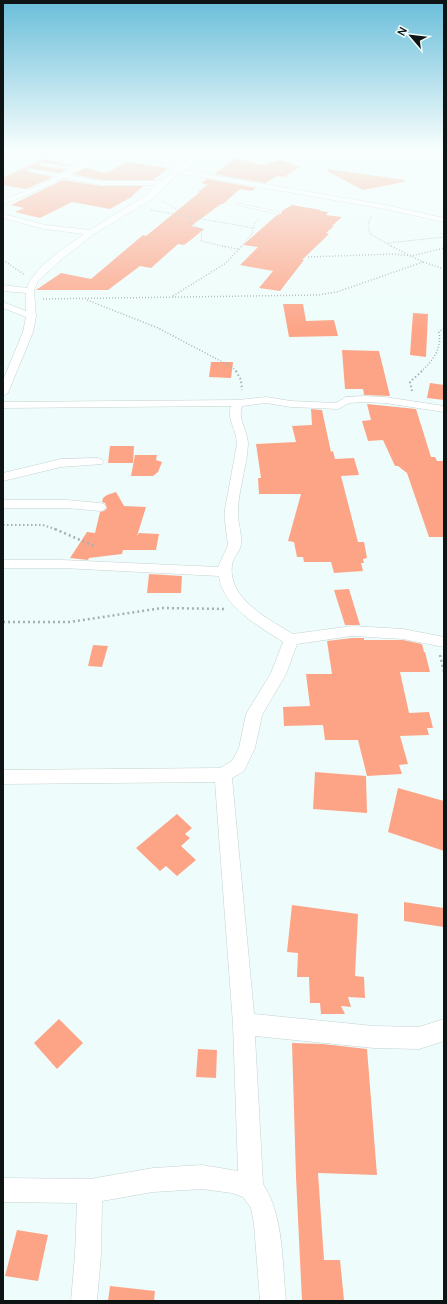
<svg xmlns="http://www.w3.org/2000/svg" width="447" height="1304" font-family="Manrope,sans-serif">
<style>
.building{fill:#fda487}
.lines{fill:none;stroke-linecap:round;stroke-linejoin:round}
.lane-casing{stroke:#c4d2d1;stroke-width:1}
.street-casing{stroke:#c4d2d1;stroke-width:1}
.path-far3{stroke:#a5b1af;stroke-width:1;stroke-dasharray:1 1.5;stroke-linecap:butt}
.path-far2{stroke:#a5b1af;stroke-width:1.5;stroke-dasharray:1 2;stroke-linecap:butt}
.path-far1{stroke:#a5b1af;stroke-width:2;stroke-dasharray:1.5 2.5;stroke-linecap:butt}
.path{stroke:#a5b1af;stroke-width:2.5;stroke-dasharray:2 3;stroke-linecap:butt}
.lane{fill:#fff;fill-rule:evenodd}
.street{fill:#fff;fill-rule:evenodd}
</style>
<rect width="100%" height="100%" fill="#eefdfb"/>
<g class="building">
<path d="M236,158L261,165L281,160L300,167L284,177L277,176L265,183L214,174Z"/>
<path d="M43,159L74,166L40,162L39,164L40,166L66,170L60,173L28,168L27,170L28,172L53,177L26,189L3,185V178Z"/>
<path d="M127,162L168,168L153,180H101L73,174L85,168L106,173Z"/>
<path d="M328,169L404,180V182L363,190L327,171Z"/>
<path d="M207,179L256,188L251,191L240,189L223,204H221L191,226L204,229L192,239L184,245L178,244L151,268L140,266L108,290H36L61,273L91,279L143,235L146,236L200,192H198L208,185L201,183Z"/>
<path d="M63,180L101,186H143L132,196H133L110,209L72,202L40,218L15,212L24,208L11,205Z"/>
<path d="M292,205L321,210L320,211L328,212L326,215L342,217L332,226H334L326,233L329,234L302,260H304L280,291L259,288L273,271L240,265L258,247L243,245L277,215L281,214L282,211Z"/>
<path d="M283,304H303L306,321L334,320L338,336L289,337Z"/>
<path d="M413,313L428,314L426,357L410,355Z"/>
<path d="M342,350L379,351L390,396L364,395L363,389H345Z"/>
<path d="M211,362H233L231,378L209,377Z"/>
<path d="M430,383L444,385V400L427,398Z"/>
<path d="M367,404L416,409L431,457H435L437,461H444V537H429L407,473L398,466H395L383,440L368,441L362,421L371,420Z"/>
<path d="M311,409L322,410L331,452L333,451L335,459L354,458L359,475L341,476L358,542H364L367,558L363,559L364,563H361L363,571L334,573L331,562H304L303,557H297L294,542L288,541L301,494H259L258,478H261L256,444L296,442L292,426L312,425Z"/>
<path d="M110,446H134L133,463H108Z"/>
<path d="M135,455H157L156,460L162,462L158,472L153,476H131Z"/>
<path d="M116,492L124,506L146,507L137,536L139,533L159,534L156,550H123L122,554L89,558L88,560L70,558L87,532L95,533L100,512L104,511L107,508L105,503L102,502L103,498L107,495Z"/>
<path d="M149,574L182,576L181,593H147Z"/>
<path d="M349,589L360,625H345L334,590Z"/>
<path d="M352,638H364V640H403L422,644L424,652H425L430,672H400L409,713L429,712L433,728H427L429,735L400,736L408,764L399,765L402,774L367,776L358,740H325L323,725L284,726L283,707L310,706L306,674H332L327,641Z"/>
<path d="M93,645L108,646L102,667L88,666Z"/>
<path d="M315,772L366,776L367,813L313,809Z"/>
<path d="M398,788L444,801V851L388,832Z"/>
<path d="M177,814L192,828L185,834L190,838L181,846L196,860L177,876L166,866L160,871L136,848Z"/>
<path d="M404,902L444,908V927L404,921Z"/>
<path d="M292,905L358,914L355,976L364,977L365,998L348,997L351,1007L341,1006L345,1014H321L320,1003H310L309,977H297L298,953L287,952Z"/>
<path d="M59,1019L83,1043L57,1069L34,1043Z"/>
<path d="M292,1043L323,1044L367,1049L377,1175L318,1173L324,1260H340L344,1300L302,1301L296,1177Z"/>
<path d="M198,1049L217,1050L216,1078L196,1077Z"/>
<path d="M17,1230L48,1235L38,1281L5,1276Z"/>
<path d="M110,1286L155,1291L154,1301H108Z"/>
</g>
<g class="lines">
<g class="lane-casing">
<g id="lane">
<path d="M41,163L76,168L78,169L76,170L40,165Z"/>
<path d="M29,169L62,175L64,176L62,177L28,171Z"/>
<path d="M237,203L278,212L280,213L278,214L238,205Z"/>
</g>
</g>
<g class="street-casing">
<g id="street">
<path d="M103,147H116L183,163L205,147H212L188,167L183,170L385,205L444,218V222L385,209L179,173L152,199L94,234L63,258L38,281L34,291L36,316L33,332L8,393L3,396V380L23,332L26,317L3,308V302L26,311V293L3,291V285L27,288C34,267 66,247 84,234L45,229L3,218V214L45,225L90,230L146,195L157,185H101L63,178L45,187L3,205V200L41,185L108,149ZM114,151L179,166L162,181H101L69,175Z"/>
<path d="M365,396L385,397L444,406V412L385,403L365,402L349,403L338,409L291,407L266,403L242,406C237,419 248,430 248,444C247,466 239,487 238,510C237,521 242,532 241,543C241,551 233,557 232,565C227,599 270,620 293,634L352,626L403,629L444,637V647L403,639L352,636L297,644L286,674L262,715L255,748L244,771L232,778L254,1014L374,1026L419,1027L444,1019V1041L419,1049L374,1048L255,1036L263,1184C284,1216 282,1263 286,1301H260L254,1224L251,1208L243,1197L232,1193L202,1189L153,1192L102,1201L101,1255L97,1301H71L75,1255L77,1203L3,1202V1178L90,1179L153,1168L202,1165L238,1171L233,1024L215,782L3,784V770L220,768L232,761L239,748L246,714L271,673L283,642C260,627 222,606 219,576L62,568H3V560H62L218,567L228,545L225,521V509L237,444C237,430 226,419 231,406L3,408V402L238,400L266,397L291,401L336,403L346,397Z"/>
<path d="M98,458L102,460L104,462L102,464L61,467L3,481V473L61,459Z"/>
<path d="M3,500H67L100,503L104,504L106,507L104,510L100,511L67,508H3Z"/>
</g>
</g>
<g class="path-far3">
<path d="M162,201L175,208L183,215"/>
<path d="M151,210L253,228"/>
<path d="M371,216L368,226L370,234L393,247"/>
<path d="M190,217V223L202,230L201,241L227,247"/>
<path d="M441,233L444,236"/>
<path d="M388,243L444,237"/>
<path d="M241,247L252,234L255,222L258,219"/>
</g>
<g class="path-far2">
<path d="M222,246L238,249"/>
<path d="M391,246L423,262L444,269"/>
<path d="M308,257L394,254L411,256L444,248"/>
<path d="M3,260L25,275"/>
<path d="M173,296L226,263L242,246"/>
<path d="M43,299L318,295L337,292L423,262"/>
<path d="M87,300L158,328L232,367L237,372"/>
<path d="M421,372C433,360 442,349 439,332L444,328"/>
</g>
<g class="path-far1">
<path d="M236,371L241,380L242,390"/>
<path d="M412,391L410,382L422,371"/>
<path d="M3,525H43L58,530"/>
</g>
<g class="path">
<path d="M55,529L94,546"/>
<path d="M3,622H70L162,608L226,609"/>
<path d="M440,655L444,672"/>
</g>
<use href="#lane" class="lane"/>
<use href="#street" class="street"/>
</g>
<linearGradient id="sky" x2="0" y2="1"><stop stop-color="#6abeda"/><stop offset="0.45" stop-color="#f7fefd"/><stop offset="1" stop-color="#f7fefd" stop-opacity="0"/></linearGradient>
<rect width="447" height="330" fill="url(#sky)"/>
<rect width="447" height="1304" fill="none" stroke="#0e1313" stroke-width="8"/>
<g transform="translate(411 36) rotate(298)" stroke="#eefdfb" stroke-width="3" paint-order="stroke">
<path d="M0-3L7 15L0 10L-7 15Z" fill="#0e1313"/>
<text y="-6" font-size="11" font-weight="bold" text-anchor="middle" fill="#0e1313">N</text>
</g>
</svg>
